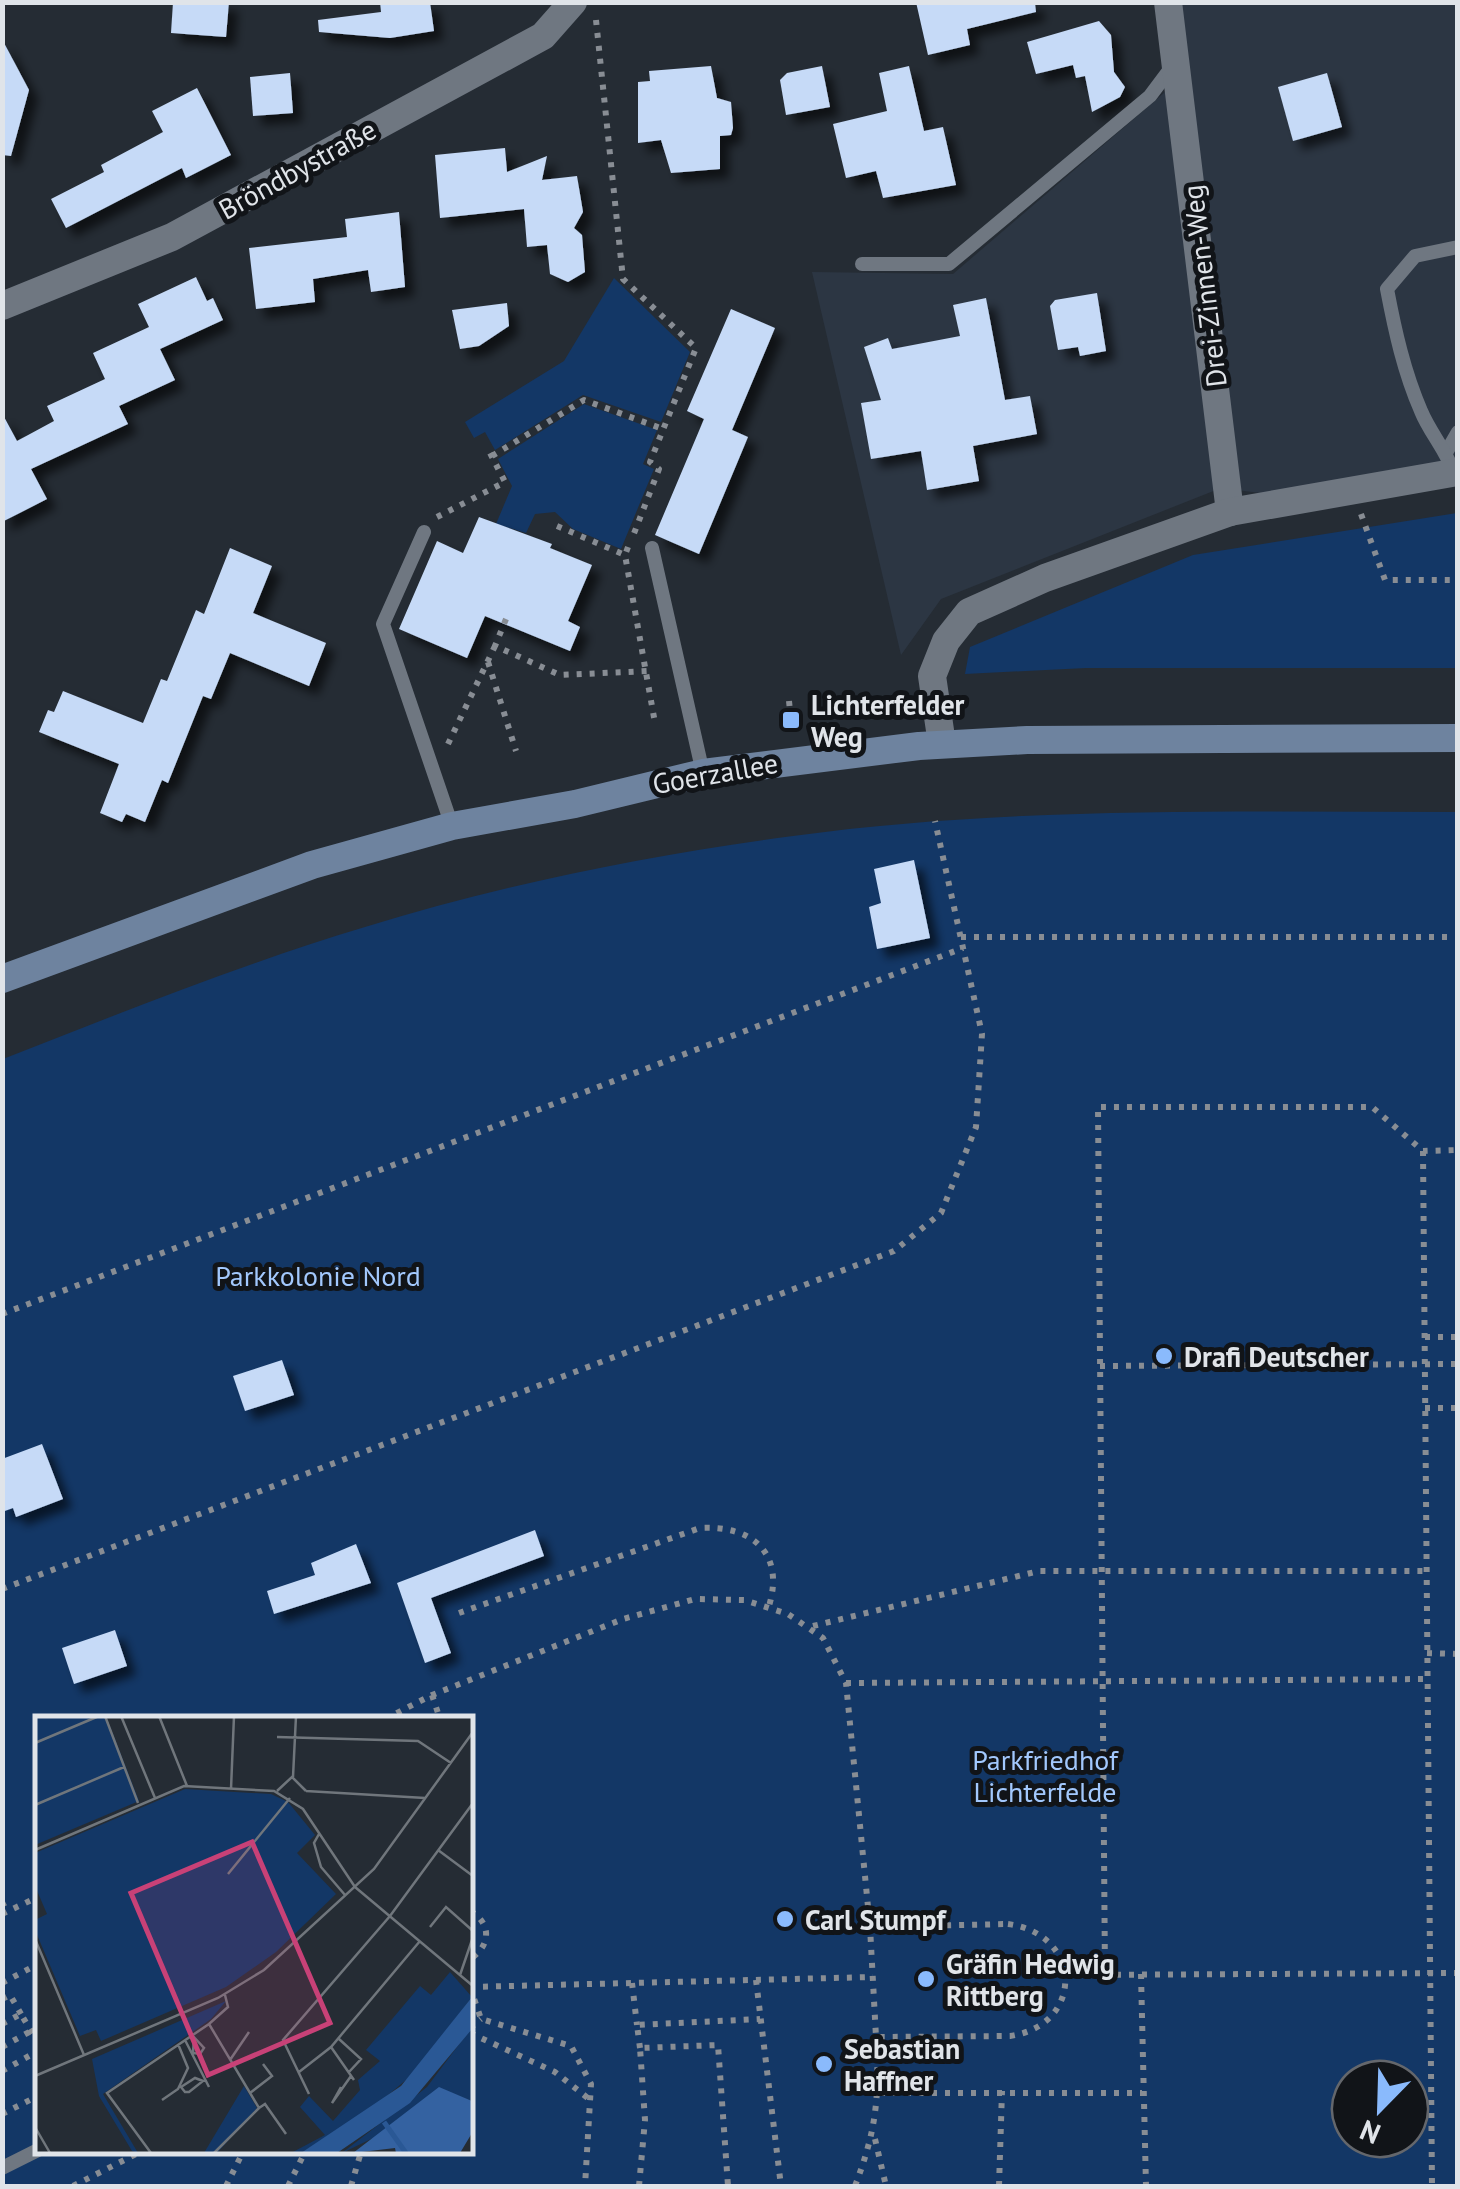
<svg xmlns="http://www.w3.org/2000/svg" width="1460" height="2189" font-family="'PT Sans',sans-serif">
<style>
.built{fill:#2c3643}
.green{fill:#133766;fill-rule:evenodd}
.building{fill:#c6daf7;filter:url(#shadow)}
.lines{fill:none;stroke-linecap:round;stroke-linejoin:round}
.path{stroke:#888d94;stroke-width:6;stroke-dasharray:5 8;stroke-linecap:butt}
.service{stroke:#6f7781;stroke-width:14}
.minor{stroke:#6f7781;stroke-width:28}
.secondary{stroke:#6e839f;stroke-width:28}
.poi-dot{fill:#8abafc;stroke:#111418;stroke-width:4}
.labels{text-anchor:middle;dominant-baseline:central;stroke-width:10;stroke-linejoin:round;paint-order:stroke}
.street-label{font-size:28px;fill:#e0e4e9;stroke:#111418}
.poi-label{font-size:28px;font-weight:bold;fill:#e0e4e9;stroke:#111418;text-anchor:start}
.park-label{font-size:28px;fill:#a2c8fd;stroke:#111418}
.inset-river{fill:none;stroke:#2a5895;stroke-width:5}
.inset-road{fill:none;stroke:#70767c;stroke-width:2.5}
.view{fill:#c84177;fill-opacity:0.15;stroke:#c84177;stroke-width:5}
.inset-edge{fill:none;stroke:#e0e4e9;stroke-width:5}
</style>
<defs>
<filter id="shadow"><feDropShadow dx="9" dy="9" stdDeviation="5" flood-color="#0009"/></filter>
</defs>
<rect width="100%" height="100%" fill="#252c34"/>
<path class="built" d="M1177,3H1457V485L1341,503L1221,488L941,599L901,655L812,272L953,274L1186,74Z"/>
<g class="green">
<path d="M614,278L690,352L661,422L583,395L495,450L485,432L474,438L465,422L564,361Z"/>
<path d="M584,404L657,430L643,464L654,469L621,549L573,529L555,512L535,514L526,533L496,524L512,486L498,459Z"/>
<path d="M1457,513V668H1086L965,674L970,647L1193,555Z"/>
<path d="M1457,812V2186H3V1059C123,1012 242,964 365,927C504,884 649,855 793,836C1013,806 1236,812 1457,812ZM38,1719H470V2152H38ZM1350,2079H1410V2139H1350Z"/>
</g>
<g class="building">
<path d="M173,2H229L226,37L171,33Z"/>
<path d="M380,2H430L434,31L390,38L319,32L318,20L381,12Z"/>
<path d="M916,2H1035L1036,12L967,29L970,45L928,55Z"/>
<path d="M1099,21L1111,35L1114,72L1125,87L1120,97L1092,112L1085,76L1076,78L1073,65L1036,74L1027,42Z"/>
<path d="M2,39L29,90L11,156L2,155Z"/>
<path d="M711,66L717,98L731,102L733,128L731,135L720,136V169L671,173L661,140L638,143V82L650,81L649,71Z"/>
<path d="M822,66L830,107L786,115L780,80L787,73Z"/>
<path d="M909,66L924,131L943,127L956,185L883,198L876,171L846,178L833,124L887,111L879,73Z"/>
<path d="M290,73L293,113L253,116L250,77Z"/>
<path d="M1327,73L1342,127L1293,141L1278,87Z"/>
<path d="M197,88L231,155L186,178L182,168L66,228L51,199L104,172L101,165L163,132L152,111Z"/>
<path d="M505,148L507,172L547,156L542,180L577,176L583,212L574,228L582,235L585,272L568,282L550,274L547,245L527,247L524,209L440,218L435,155Z"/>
<path d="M399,212L405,287L371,292L368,270L313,279L315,302L256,309L249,248L347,237L345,219Z"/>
<path d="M196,277L207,301L213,298L223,320L160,349L175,380L119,406L128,424L31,469L47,499L2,522V413L17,441L54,421L47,406L105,379L93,353L149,327L138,304Z"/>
<path d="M1097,293L1106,351L1080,356L1078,347L1058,350L1050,306L1055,300Z"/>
<path d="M986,298L1005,400L1030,396L1037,434L973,446L979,481L927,490L921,451L871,459L861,403L881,400L864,347L888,338L892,349L960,336L953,305Z"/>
<path d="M507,303L509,326L479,346L460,349L452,310Z"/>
<path d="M731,309L775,328L732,430L748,437L699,554L655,535L704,419L687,411Z"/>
<path d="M479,517L552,544L550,548L592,565L568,621L580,627L570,651L485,616L467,658L399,629L437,541L463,553Z"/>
<path d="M230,548L272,566L253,613L326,643L309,686L230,653L211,699L203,696L168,783L162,780L145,822L126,814L122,822L100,813L119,764L39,732L48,710L54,712L63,691L143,723L161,679L167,681L196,610L204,614Z"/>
<path d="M914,860L930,938L877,949L869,907L881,903L874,869Z"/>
<path d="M282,1360L294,1395L245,1411L233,1376Z"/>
<path d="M42,1444L63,1499L16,1517L13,1508L2,1512V1459Z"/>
<path d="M535,1530L544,1556L431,1598L451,1653L425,1663L397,1583Z"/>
<path d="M356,1544L371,1583L274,1614L267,1591L315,1575L311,1563Z"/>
<path d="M115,1630L127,1666L74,1684L62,1648Z"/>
</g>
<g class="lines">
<g class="path">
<path d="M596,20L623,279L696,348L650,462L659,469L633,536"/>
<path d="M492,456L584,400L663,429"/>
<path d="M1361,514L1385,580H1458"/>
<path d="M437,517L505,482L488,449"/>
<path d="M557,526L625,555"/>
<path d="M628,547L625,555L655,723"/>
<path d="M506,619L495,646L560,675L649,671"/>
<path d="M488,662L516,751"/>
<path d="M789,701L791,720"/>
<path d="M448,744L495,646"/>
<path d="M961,937H1458"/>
<path d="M1423,1151L1432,2186"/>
<path d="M2,1314L963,948"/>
<path d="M1425,1337H1458"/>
<path d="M1100,1366L1458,1364"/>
<path d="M1425,1408H1458"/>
<path d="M2,1589L894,1251L941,1213L976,1127L982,1034L935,821"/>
<path d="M459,1613L700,1528C752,1525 785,1553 769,1606"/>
<path d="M813,1626L1039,1571H1427"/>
<path d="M1427,1653L1458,1654"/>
<path d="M846,1683L1428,1679"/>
<path d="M432,1695L440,1719"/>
<path d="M385,1719L432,1695L623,1619L695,1599L744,1600L788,1614L823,1638L846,1683L870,1927"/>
<path d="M2,1902L7,1912"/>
<path d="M470,1911C492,1923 491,1946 470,1959"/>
<path d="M2,1914L38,1897"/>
<path d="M1008,1924C1083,1934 1085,2025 1010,2036L876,2037L870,1927Z"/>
<path d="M1141,1974L1146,2186"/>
<path d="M1064,1975L1458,1973"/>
<path d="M1105,1975L1098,1107H1372L1423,1151L1458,1150"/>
<path d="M756,1980L781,2186"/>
<path d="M2,1983L38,1964"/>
<path d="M632,1983L637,2025"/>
<path d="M470,1987L873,1977"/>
<path d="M470,1987L481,2019L571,2046L591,2084L585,2186"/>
<path d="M2,1999L10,1995L21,2014"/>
<path d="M2,2024L21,2014L38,2043"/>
<path d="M470,2028L481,2019"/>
<path d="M470,2033L555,2072L589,2099"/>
<path d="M2,2047L31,2031"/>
<path d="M640,2048L637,2025L760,2019"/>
<path d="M2,2071L38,2051"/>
<path d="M880,2093H1142"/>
<path d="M2,2114L38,2096"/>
<path d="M875,2139L886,2186"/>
<path d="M73,2186L140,2152"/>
<path d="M226,2186L243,2152"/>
<path d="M288,2186L305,2152"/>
<path d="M351,2186L361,2152"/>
<path d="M639,2186L645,2120L640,2048L718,2045L728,2186"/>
<path d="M855,2186C876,2131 880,2097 876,2037"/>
<path d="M999,2186L1002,2091"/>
</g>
<g class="service">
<path d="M862,264H949L1150,96L1174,64"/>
<path d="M1447,451L1458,432"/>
<path d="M1454,473C1446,450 1430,433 1421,411C1404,372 1395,331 1387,289L1415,256L1458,247"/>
<path d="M424,532L383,624L452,826"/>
<path d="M652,548L703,773"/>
<path d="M2,2168L38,2150"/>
</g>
<g class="minor">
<path d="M1168,2L1230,512"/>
<path d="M2,306L172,237L543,36L573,2"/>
<path d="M942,744L932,676L946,641L969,612L1045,578L1230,512L1458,472"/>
</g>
<path class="secondary" d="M2,979L312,865L452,826L575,804L703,773L919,746L1027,740L1458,738"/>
</g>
<g class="poi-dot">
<rect x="781" y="710" width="20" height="20" rx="5"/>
<circle cx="1164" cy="1356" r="10"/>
<circle cx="785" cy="1919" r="10"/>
<circle cx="926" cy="1979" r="10"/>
<circle cx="824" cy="2064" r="10"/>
</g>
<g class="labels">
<g class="street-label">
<text transform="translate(297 169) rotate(-29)">Bröndbystraße</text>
<text transform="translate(1204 286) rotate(-97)">Drei-Zinnen-Weg</text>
<text transform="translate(715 773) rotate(-10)">Goerzallee</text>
</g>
<g class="poi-label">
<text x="811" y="704">Lichterfelder<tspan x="811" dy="32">Weg</tspan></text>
<text x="1184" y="1356">Drafi Deutscher</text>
<text x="805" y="1919">Carl Stumpf</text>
<text x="946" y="1963">Gräfin Hedwig<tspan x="946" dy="32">Rittberg</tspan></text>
<text x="844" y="2048">Sebastian<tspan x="844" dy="32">Haffner</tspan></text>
</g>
<g class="park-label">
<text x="318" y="1275">Parkkolonie Nord</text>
<text x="1045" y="1759">Parkfriedhof<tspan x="1045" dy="32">Lichterfelde</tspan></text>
</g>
</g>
<g transform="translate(35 1716)">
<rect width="438" height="438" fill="#252c34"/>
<path d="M0,0H71L104,85L0,129ZM150,73L236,78L253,86L280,119L262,137L301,178L241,236L191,271L66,325L61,314L45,320L0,214V204L12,198L0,170V137ZM415,256L437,281L378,358L327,401L266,437H256L290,419L265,391L274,380L298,405L325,374L323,364L345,345L331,334L385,270L396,279ZM191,285L176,303L68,378L103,437L97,435L64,380L57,343ZM437,311V385L404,372L357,413L307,437L392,371ZM209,370L222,392L182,437H169Z" fill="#133766"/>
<path d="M404,371L437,385V417L425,437H361L360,432L318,437Z" fill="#3462a1"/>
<path d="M437,281V313L375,387L302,437H266L366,370Z" fill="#2a5895"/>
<path class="inset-river" d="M349,406L371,437"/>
<path class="inset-road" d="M70,0L103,87M86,0L120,82M124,0L152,70M242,21L383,25L416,47M0,27L64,0M258,61L261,0M196,73L199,0M242,75L257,61L271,75M271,75L390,82M0,89L89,51M284,118L279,127L286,151L310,179M0,134L149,70L239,75L268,93L320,171M403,134L438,160M193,158L255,82M320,171L438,270M395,211L411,191L438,215M0,223L49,339M425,259L438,221M174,308L224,392L230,388L251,418M157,319L169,332L165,338L158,337L159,321M304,323L326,343L314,356M150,324L174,371M296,331L319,364M195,344L214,316M264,356L296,331L385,225M0,360L183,282L229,254L339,153L438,16M144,369L146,371L150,376H154L168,365L160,362L146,371M306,371L297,387L316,360M215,377L237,360L228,348M274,378L248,324L355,200L438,87M127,384L143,373L153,352L143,328M0,411L15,437M116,437L72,377L174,308L193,291L190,279M179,437L224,392"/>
<path class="view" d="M217,126L295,307L173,359L96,177Z"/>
<rect width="438" height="438" class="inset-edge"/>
</g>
<rect width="1460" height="2189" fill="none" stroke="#e0e4e9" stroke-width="10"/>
<g transform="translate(1380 2109) rotate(203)"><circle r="48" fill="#111418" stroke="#64676c" stroke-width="2.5"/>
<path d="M0-8L18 38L0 25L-18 38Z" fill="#8abafc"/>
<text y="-15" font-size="28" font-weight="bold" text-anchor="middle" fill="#e0e4e9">N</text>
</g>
</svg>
